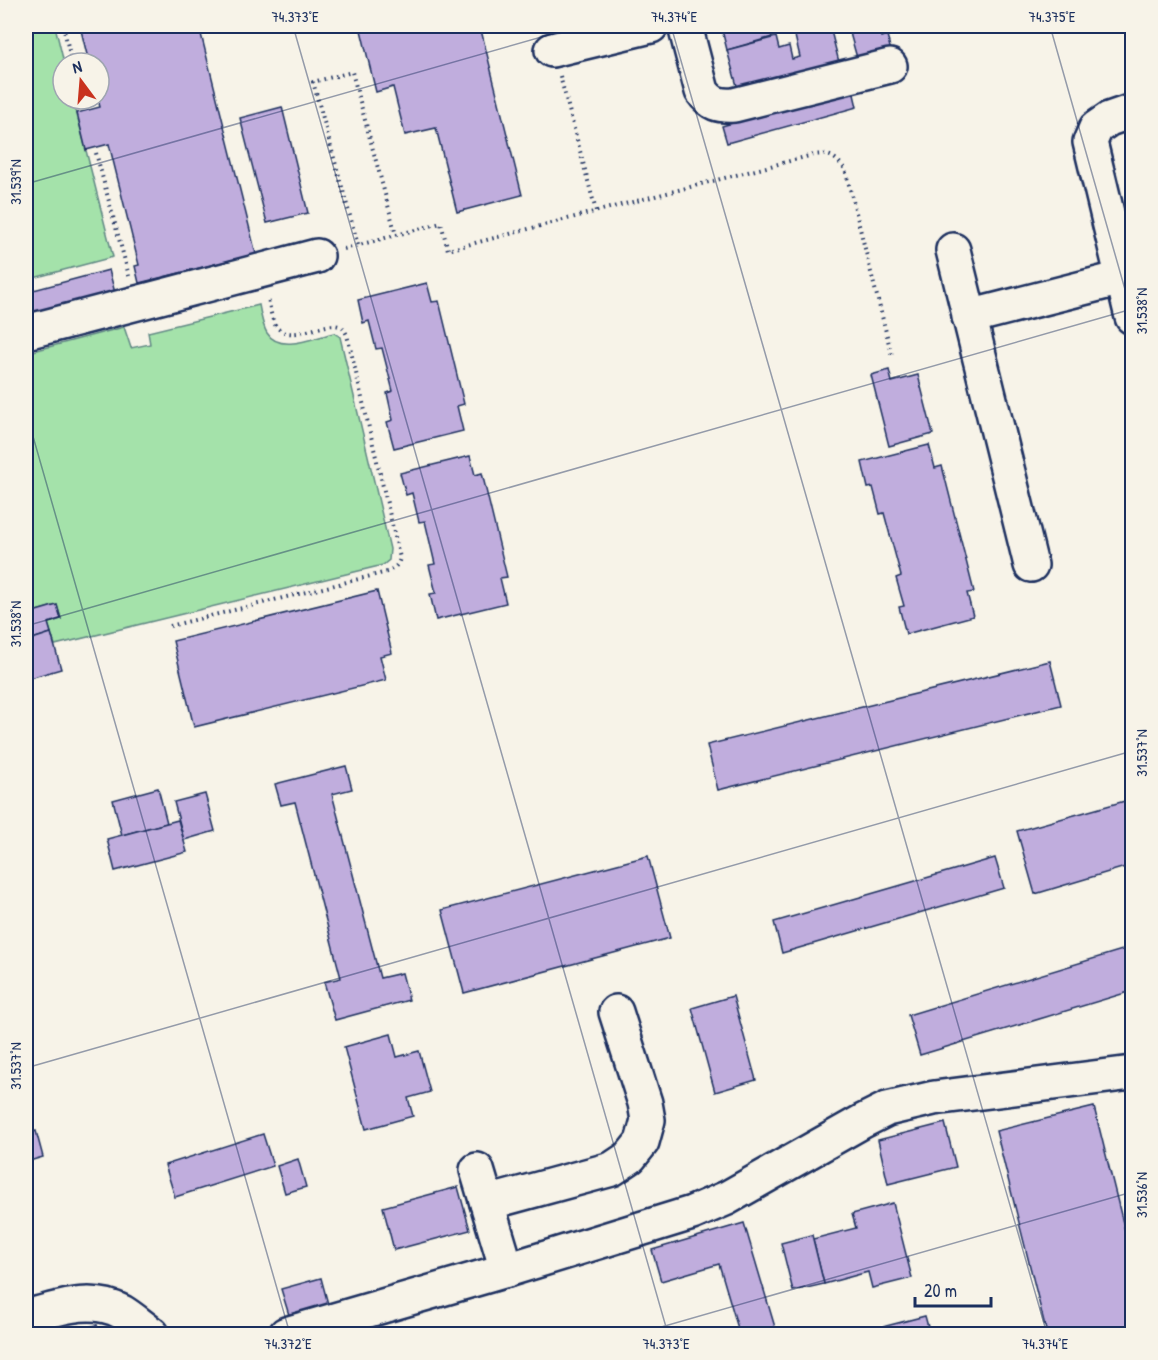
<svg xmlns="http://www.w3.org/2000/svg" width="1158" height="1360" font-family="'Patrick Hand',sans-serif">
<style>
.green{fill:#a4e2aa;stroke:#608884;stroke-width:1.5}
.building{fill:#c0addd;stroke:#1b2f5e;stroke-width:1.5}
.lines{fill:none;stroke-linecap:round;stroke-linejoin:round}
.minor-casing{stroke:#1b2f5e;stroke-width:38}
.path{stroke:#1b2f5e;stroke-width:4;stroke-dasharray:1.5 4.5;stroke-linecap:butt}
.minor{stroke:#f7f3e8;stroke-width:33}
.ticks{fill:none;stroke:#1b2f5e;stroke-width:1.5;stroke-opacity:0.45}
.neatline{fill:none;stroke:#1b2f5e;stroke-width:2}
.ticks-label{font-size:15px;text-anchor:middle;fill:#1b2f5e}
</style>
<rect width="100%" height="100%" fill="#f7f3e8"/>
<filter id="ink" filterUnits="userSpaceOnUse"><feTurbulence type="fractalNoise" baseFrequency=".0167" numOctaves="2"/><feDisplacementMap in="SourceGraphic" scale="12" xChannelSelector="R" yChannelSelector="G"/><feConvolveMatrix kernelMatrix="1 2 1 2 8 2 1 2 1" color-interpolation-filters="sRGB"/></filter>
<g filter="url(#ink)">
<g class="green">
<path d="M26,26H55L64,63H63V99H73L113,257L26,280Z"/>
<path d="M259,305C261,314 262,325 267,333C280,354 315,337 334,333L340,337L390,549L389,560L383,565L55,645L48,623L61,619L57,605L26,614V353L124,327L131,348L150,344L148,332Z"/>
</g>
<g class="building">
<path d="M80,26H199L256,254L139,283L135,266L139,265L109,144L86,150L77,113L100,107L98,99L99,63H89Z"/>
<path d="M360,26H480L522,195L457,212L436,128L405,135L393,87L376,92Z"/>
<path d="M721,26H769L772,37L727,50Z"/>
<path d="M848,26H878L881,37L887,35L892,56L859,65Z"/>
<path d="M830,27L840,66L739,93L727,50L776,37L779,49L789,46L792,59L800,57L795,36Z"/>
<path d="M853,90L857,107L727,143L722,126Z"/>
<path d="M282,107L308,213L267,223L240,118Z"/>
<path d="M109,270L115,293L26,318V292Z"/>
<path d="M427,283L432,302L439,301L464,404L457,406L463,431L394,448L387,422L393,420L387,393L393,391L382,348L376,349L369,321L363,323L358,300Z"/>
<path d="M889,370L892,382L918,375L933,434L889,446L871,375Z"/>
<path d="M929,445L935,468L942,466L974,592L967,593L973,616L906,634L899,607L904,606L896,578L901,576L884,513L880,514L873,487L868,488L862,462Z"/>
<path d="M470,456L475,475L482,473L507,577L500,578L506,603L436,620L430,594L436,593L429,565L435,564L425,521L419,522L412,493L406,495L400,473Z"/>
<path d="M377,591L392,653L380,656L386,680L194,727L173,641Z"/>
<path d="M57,605L61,619L48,623L51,633L26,641V614Z"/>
<path d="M51,633L61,669L26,679V641Z"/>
<path d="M1050,661L1061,705L718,790L707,745Z"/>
<path d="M346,766L352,789L332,794L380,978L402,973L409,1000L335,1020L324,982L341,978L295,802L281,805L275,784Z"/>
<path d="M158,788L167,823L122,835L113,800Z"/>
<path d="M205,794L215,831L184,840L174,802Z"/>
<path d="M1132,799V865L1035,894L1017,831Z"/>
<path d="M178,820L187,852L115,871L107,839Z"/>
<path d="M648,856L670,938L464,993L442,910Z"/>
<path d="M995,858L1004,888L782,953L774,922Z"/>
<path d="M1132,947V991L920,1055L908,1015Z"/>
<path d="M733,996L756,1080L715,1092L692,1008Z"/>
<path d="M391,1034L397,1057L419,1051L430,1092L408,1098L413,1116L366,1129L344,1047Z"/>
<path d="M1094,1107L1132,1259V1334H1047L996,1131Z"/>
<path d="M945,1123L956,1167L888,1184L878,1140Z"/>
<path d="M36,1131L43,1157L26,1162V1134Z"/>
<path d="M263,1134L273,1166L175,1197L165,1165Z"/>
<path d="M298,1159L306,1187L285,1193L277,1166Z"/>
<path d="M458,1187L470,1230L394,1250L383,1207Z"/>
<path d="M893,1203L912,1278L872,1288L868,1272L824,1284L813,1239L856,1228L852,1214Z"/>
<path d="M744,1223L777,1334H731L739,1332L719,1264L661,1281L652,1250Z"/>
<path d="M812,1235L824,1284L793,1291L781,1243Z"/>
<path d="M321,1278L328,1304L289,1315L281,1289Z"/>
<path d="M925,1316L930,1334H864L863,1332Z"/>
<path d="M97,1325L100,1334H63Z"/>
</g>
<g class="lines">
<g class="minor-casing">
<g id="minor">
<path d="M685,26L702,91C711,104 719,106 734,105L890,66"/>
<path d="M552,50L651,26"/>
<path d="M1132,111L1109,119L1096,128L1090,142L1132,317"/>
<path d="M953,250L1031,565"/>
<path d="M969,317L1122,278"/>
<path d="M26,332L317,256"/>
<path d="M477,1170L507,1270"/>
<path d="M487,1203L612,1169L630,1157L642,1142L648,1120L645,1103L616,1012"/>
<path d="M26,1317C56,1309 91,1295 122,1312C132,1318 142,1327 152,1334"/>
<path d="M286,1334L507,1270L692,1213L727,1198L863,1121L887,1109L934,1098L1132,1073"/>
</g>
</g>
<g class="path">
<path d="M63,26L72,63"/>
<path d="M560,76L596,211"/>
<path d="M82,99L83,104"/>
<path d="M96,153L129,276"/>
<path d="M358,245L313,82L352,72L396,235"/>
<path d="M344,249L441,223L448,250L809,156C827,152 834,155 845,169L892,356"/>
<path d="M170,626L387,572C394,568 398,566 400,558L347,335C345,331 344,329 341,327C327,318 291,346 276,326C271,319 270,307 268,298"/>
</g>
<use href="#minor" class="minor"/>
</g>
</g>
<path class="ticks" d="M293,26L668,1334M671,26L1047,1334M1050,26L1132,314M26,184L580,26M26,412L290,1334M26,626L1132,309M26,1068L1132,751M637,1334L1132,1192"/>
<rect width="1158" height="1360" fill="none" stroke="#f7f3e8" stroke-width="66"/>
<g transform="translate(81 81) rotate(344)"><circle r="28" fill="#f7f3e8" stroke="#9fa5b1" stroke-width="1.5"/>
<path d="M0-4.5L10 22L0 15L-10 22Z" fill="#c8321e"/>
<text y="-9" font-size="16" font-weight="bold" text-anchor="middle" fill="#1b2f5e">N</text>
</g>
<path d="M915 1297v9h76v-9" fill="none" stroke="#1b2f5e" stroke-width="3"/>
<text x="924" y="1297" font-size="18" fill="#1b2f5e" stroke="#f7f3e8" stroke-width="4.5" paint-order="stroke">20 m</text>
<rect x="33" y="33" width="1092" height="1294" class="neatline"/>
<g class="ticks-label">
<text x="295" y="22">74.373°E</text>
<text x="674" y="22">74.374°E</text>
<text x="1052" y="22">74.375°E</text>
<text transform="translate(16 182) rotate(-90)" y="5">31.539°N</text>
<text transform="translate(1142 311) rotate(-90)" y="5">31.538°N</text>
<text transform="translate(16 624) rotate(-90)" y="5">31.538°N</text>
<text transform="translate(1142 753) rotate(-90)" y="5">31.537°N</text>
<text transform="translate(16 1066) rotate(-90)" y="5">31.537°N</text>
<text transform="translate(1142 1195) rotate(-90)" y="5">31.536°N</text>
<text x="288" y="1349">74.372°E</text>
<text x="666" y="1349">74.373°E</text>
<text x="1045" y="1349">74.374°E</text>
</g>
</svg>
